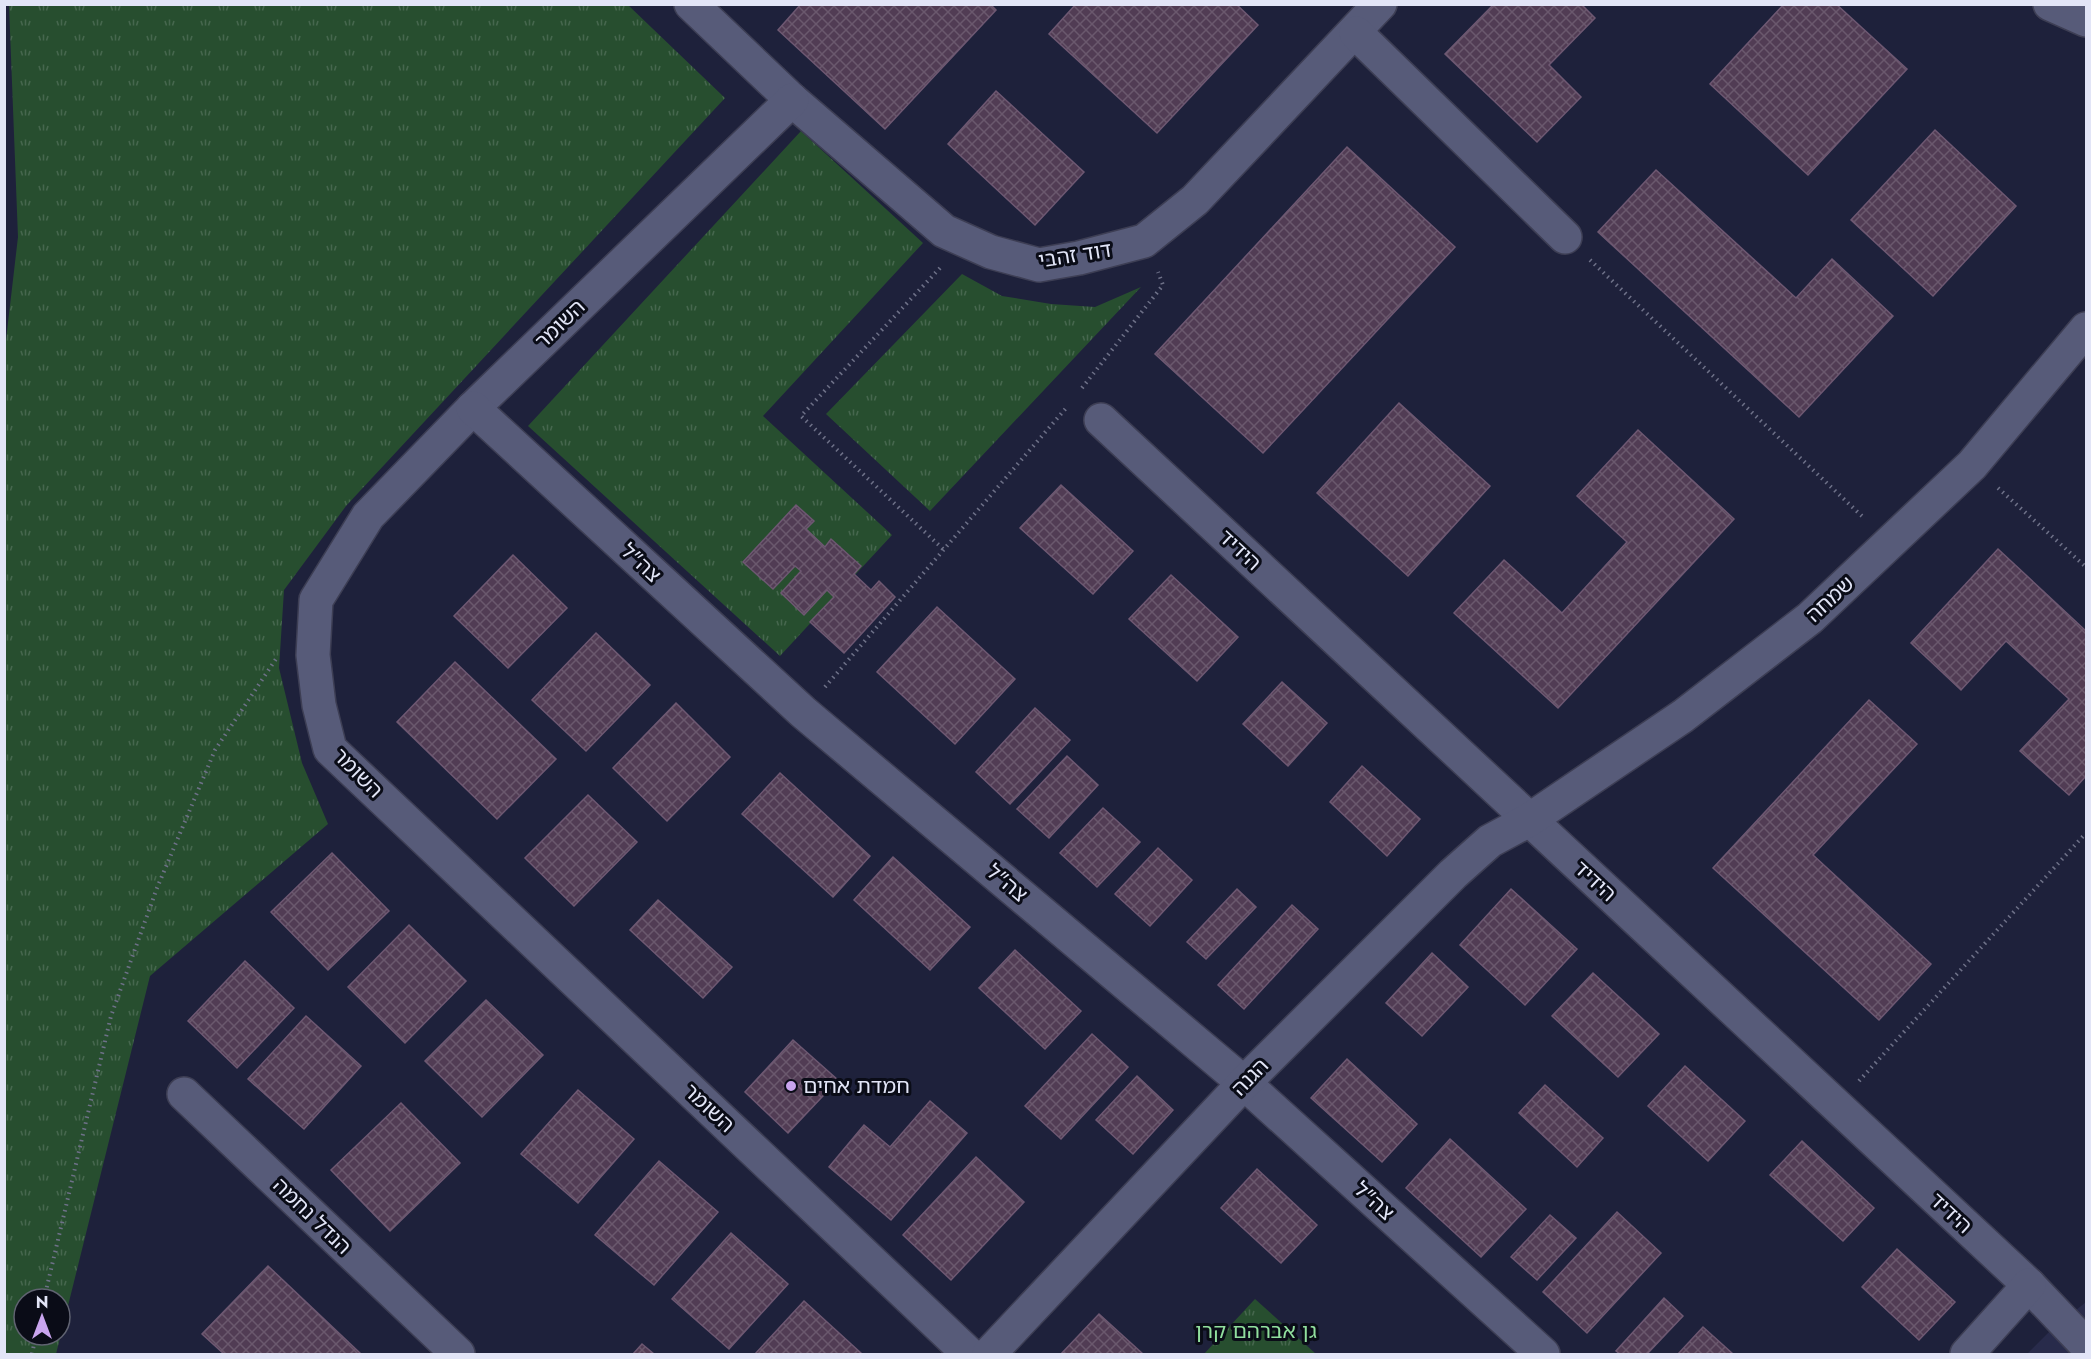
<svg xmlns="http://www.w3.org/2000/svg" width="2091" height="1359" font-family="Jost,'Noto Sans Hebrew',sans-serif">
<style>
.built{fill:#282b4b}
.grass{fill:url(#grass-tufts);fill-rule:evenodd}
.building{fill:url(#building-cross-hatch);stroke:#6e5872;stroke-width:1.5}
.lines{fill:none;stroke-linecap:round;stroke-linejoin:round}
.street-casing{stroke:#3d3e54;stroke-width:36}
.secondary-casing{stroke:#3d3e54;stroke-width:36}
.path{stroke:#6e7188;stroke-width:4;stroke-dasharray:1.5 4.5;stroke-linecap:butt}
.street{stroke:#575b79;stroke-width:33}
.secondary{stroke:#575b79;stroke-width:33}
.poi-dot{fill:#c9a5ee;stroke:#0a0c17;stroke-width:2}
.labels{text-anchor:middle;dominant-baseline:central;stroke-width:6;stroke-linejoin:round;paint-order:stroke}
.street-label{font-size:21px;fill:#e2e5f7;stroke:#0a0c17}
.poi-label{font-size:21px;fill:#e2e5f7;stroke:#0a0c17;text-anchor:start}
.park-label{font-size:21px;fill:#91df9e;stroke:#0a0c17}
</style>
<defs>
<pattern id="grass-tufts" width="24" height="20" patternUnits="userSpaceOnUse" patternTransform="scale(1.5)"><rect width="24" height="20" fill="#274e2f"/><path d="M3 7l-1-3M5 7V3M7 7l1-3M15 17l-1-3M17 17v-4M19 17l1-3" fill="none" stroke="#46674e"/></pattern>
<pattern id="building-cross-hatch" width="8" height="8" patternUnits="userSpaceOnUse" patternTransform="scale(1.5)"><rect width="8" height="8" fill="#513c54"/><path d="M0 0l8 8M0 8l8-8" fill="none" stroke="#6a586d"/></pattern>
</defs>
<rect width="100%" height="100%" fill="#1e213b"/>
<path class="built" d="M2086,1302V1354H2027L2051,1330Z"/>
<g class="grass">
<path d="M9,5H628L725,98L346,506L284,590L279,668L302,763L328,824L150,976L56,1354H4V357L18,237ZM24,1299H60V1335H24Z"/>
<path d="M801,131L923,243L763,416L892,535L780,656L528,426Z"/>
<path d="M962,274L1002,296L1051,304L1095,307L1141,287L930,511L826,414Z"/>
<path d="M1255,1299L1316,1354H1204Z"/>
</g>
<g class="building">
<path d="M801,4H990L996,10L885,129L778,30Z"/>
<path d="M1076,4H1236L1258,25L1157,133L1049,34Z"/>
<path d="M1494,4H1581L1595,18L1549,65L1581,97L1537,142L1445,54Z"/>
<path d="M1784,4H1836L1907,69L1808,175L1710,84Z"/>
<path d="M996,91L1084,172L1035,225L948,144Z"/>
<path d="M1935,130L2016,206L1933,296L1851,220Z"/>
<path d="M1347,147L1455,247L1263,453L1155,354Z"/>
<path d="M1656,170L1796,298L1832,259L1893,316L1799,417L1598,232Z"/>
<path d="M1399,403L1490,486L1408,576L1317,493Z"/>
<path d="M1638,430L1734,519L1558,708L1454,613L1504,560L1562,613L1627,542L1577,496Z"/>
<path d="M1061,485L1133,551L1093,594L1020,528Z"/>
<path d="M796,505L814,521L806,529L825,547L831,539L861,566L854,574L871,590L879,581L895,597L844,653L810,622L834,597L827,590L804,615L781,593L801,571L795,566L773,589L743,562Z"/>
<path d="M1998,549L2086,631V776L2069,795L2020,751L2069,699L2006,641L1961,690L1911,643Z"/>
<path d="M513,555L567,608L508,668L454,616Z"/>
<path d="M1171,575L1238,637L1197,681L1129,619Z"/>
<path d="M937,607L1015,679L955,744L877,672Z"/>
<path d="M596,633L650,685L586,751L532,700Z"/>
<path d="M455,662L556,759L497,819L397,722Z"/>
<path d="M1282,682L1327,723L1288,766L1243,724Z"/>
<path d="M1869,700L1917,744L1813,855L1931,964L1879,1020L1713,868Z"/>
<path d="M676,703L730,757L667,821L613,768Z"/>
<path d="M1035,708L1070,740L1010,804L976,772Z"/>
<path d="M1067,756L1098,785L1049,838L1017,809Z"/>
<path d="M1362,766L1420,819L1387,856L1330,802Z"/>
<path d="M780,773L870,856L833,897L742,814Z"/>
<path d="M588,795L637,842L574,906L525,858Z"/>
<path d="M1103,808L1140,842L1097,887L1060,853Z"/>
<path d="M1158,848L1192,880L1150,926L1115,894Z"/>
<path d="M332,853L389,911L328,970L271,912Z"/>
<path d="M893,857L970,927L930,970L854,900Z"/>
<path d="M1237,889L1256,907L1206,959L1187,942Z"/>
<path d="M1511,889L1577,949L1525,1005L1460,945Z"/>
<path d="M658,900L732,967L703,998L630,930Z"/>
<path d="M1292,905L1318,929L1244,1009L1218,985Z"/>
<path d="M409,925L466,981L405,1043L348,987Z"/>
<path d="M1015,950L1081,1011L1045,1049L979,988Z"/>
<path d="M1432,953L1468,987L1422,1036L1386,1003Z"/>
<path d="M245,961L294,1008L237,1068L188,1021Z"/>
<path d="M1593,973L1659,1034L1618,1077L1552,1016Z"/>
<path d="M486,1000L543,1055L482,1117L425,1061Z"/>
<path d="M306,1016L361,1066L304,1129L248,1079Z"/>
<path d="M1092,1034L1128,1067L1061,1139L1025,1106Z"/>
<path d="M793,1040L838,1080L788,1133L745,1092Z"/>
<path d="M1347,1059L1417,1124L1382,1162L1311,1098Z"/>
<path d="M1685,1066L1745,1121L1708,1161L1648,1106Z"/>
<path d="M1137,1076L1173,1110L1133,1154L1096,1120Z"/>
<path d="M1545,1085L1603,1138L1577,1167L1519,1113Z"/>
<path d="M578,1090L634,1139L578,1203L521,1154Z"/>
<path d="M930,1101L967,1133L891,1220L829,1167L864,1125L890,1147Z"/>
<path d="M401,1103L460,1163L390,1231L331,1170Z"/>
<path d="M1450,1139L1526,1209L1481,1257L1406,1188Z"/>
<path d="M1802,1141L1874,1208L1843,1241L1770,1175Z"/>
<path d="M976,1157L1024,1202L951,1280L903,1235Z"/>
<path d="M659,1161L718,1212L654,1285L595,1235Z"/>
<path d="M1257,1169L1317,1225L1281,1263L1221,1208Z"/>
<path d="M1617,1212L1661,1253L1587,1333L1543,1292Z"/>
<path d="M1550,1215L1576,1238L1537,1280L1511,1257Z"/>
<path d="M731,1233L788,1284L729,1349L672,1299Z"/>
<path d="M1897,1249L1955,1302L1919,1340L1862,1287Z"/>
<path d="M268,1266L361,1354H224L202,1334Z"/>
<path d="M1664,1298L1683,1316L1647,1354H1620L1616,1351Z"/>
<path d="M804,1301L862,1354H755Z"/>
<path d="M1099,1314L1143,1354H1061Z"/>
<path d="M1703,1327L1733,1354H1678Z"/>
<path d="M642,1344L654,1354H633Z"/>
</g>
<g class="lines">
<g class="street-casing">
<g id="street">
<path d="M691,4L792,100L944,231L991,252L1039,265L1079,258L1144,241L1195,200L1380,4"/>
<path d="M1356,33L1565,237"/>
<path d="M792,100L473,408L368,516L316,600L313,655L319,705L330,749L969,1354"/>
<path d="M473,408L803,712L1244,1083L1543,1354"/>
<path d="M1101,420L2029,1285L2086,1345"/>
<path d="M184,1094L458,1354"/>
<path d="M989,1354L1244,1083L1453,874L1490,841L1529,820L1683,716L1810,618L1972,465L2086,329"/>
<path d="M1967,1354L2029,1285"/>
</g>
</g>
<g class="secondary-casing">
<path id="secondary" d="M2050,4L2086,20"/>
</g>
<g class="path">
<path d="M1590,260L1864,518"/>
<path d="M940,268L801,416L943,549"/>
<path d="M1082,388L1163,285L1158,272"/>
<path d="M1998,488L2086,567"/>
<path d="M825,687L1067,407"/>
<path d="M1859,1081L2086,833"/>
<path d="M44,1299L111,1016L157,888L215,750L278,656"/>
<path d="M32,1354L36,1335"/>
</g>
<use href="#street" class="street"/>
<use href="#secondary" class="secondary"/>
</g>
<circle class="poi-dot" cx="791" cy="1086" r="6"/>
<g class="labels">
<g class="street-label">
<text transform="translate(1075 255) rotate(-9)">דוד זהבי</text>
<text transform="translate(560 324) rotate(-44)">השומר</text>
<text transform="translate(1240 550) rotate(43)">הידיד</text>
<text transform="translate(641 563) rotate(43)">צה"ל</text>
<text transform="translate(1830 599) rotate(-43)">שמחה</text>
<text transform="translate(358 773) rotate(45)">השומר</text>
<text transform="translate(1595 881) rotate(43)">הידיד</text>
<text transform="translate(1007 883) rotate(40)">צה"ל</text>
<text transform="translate(1250 1077) rotate(-46)">הגנה</text>
<text transform="translate(709 1108) rotate(43)">השומר</text>
<text transform="translate(1374 1201) rotate(42)">צה"ל</text>
<text transform="translate(1951 1213) rotate(43)">הידיד</text>
<text transform="translate(312 1216) rotate(44)">הנדל נחמה</text>
</g>
<g class="poi-label">
<text x="803" y="1086">חמדת אחים</text>
</g>
<g class="park-label">
<text x="1256" y="1331">גן אברהם קרן</text>
</g>
</g>
<rect width="2091" height="1359" fill="none" stroke="#e2e5f7" stroke-width="12"/>
<g transform="translate(42 1317)"><circle r="28" fill="#0a0c17" stroke="#606371" stroke-width="1.5"/>
<path d="M0-4.5L10 22L0 15L-10 22Z" fill="#c9a5ee"/>
<text y="-9" font-size="16" font-weight="bold" text-anchor="middle" fill="#e2e5f7">N</text>
</g>
</svg>
